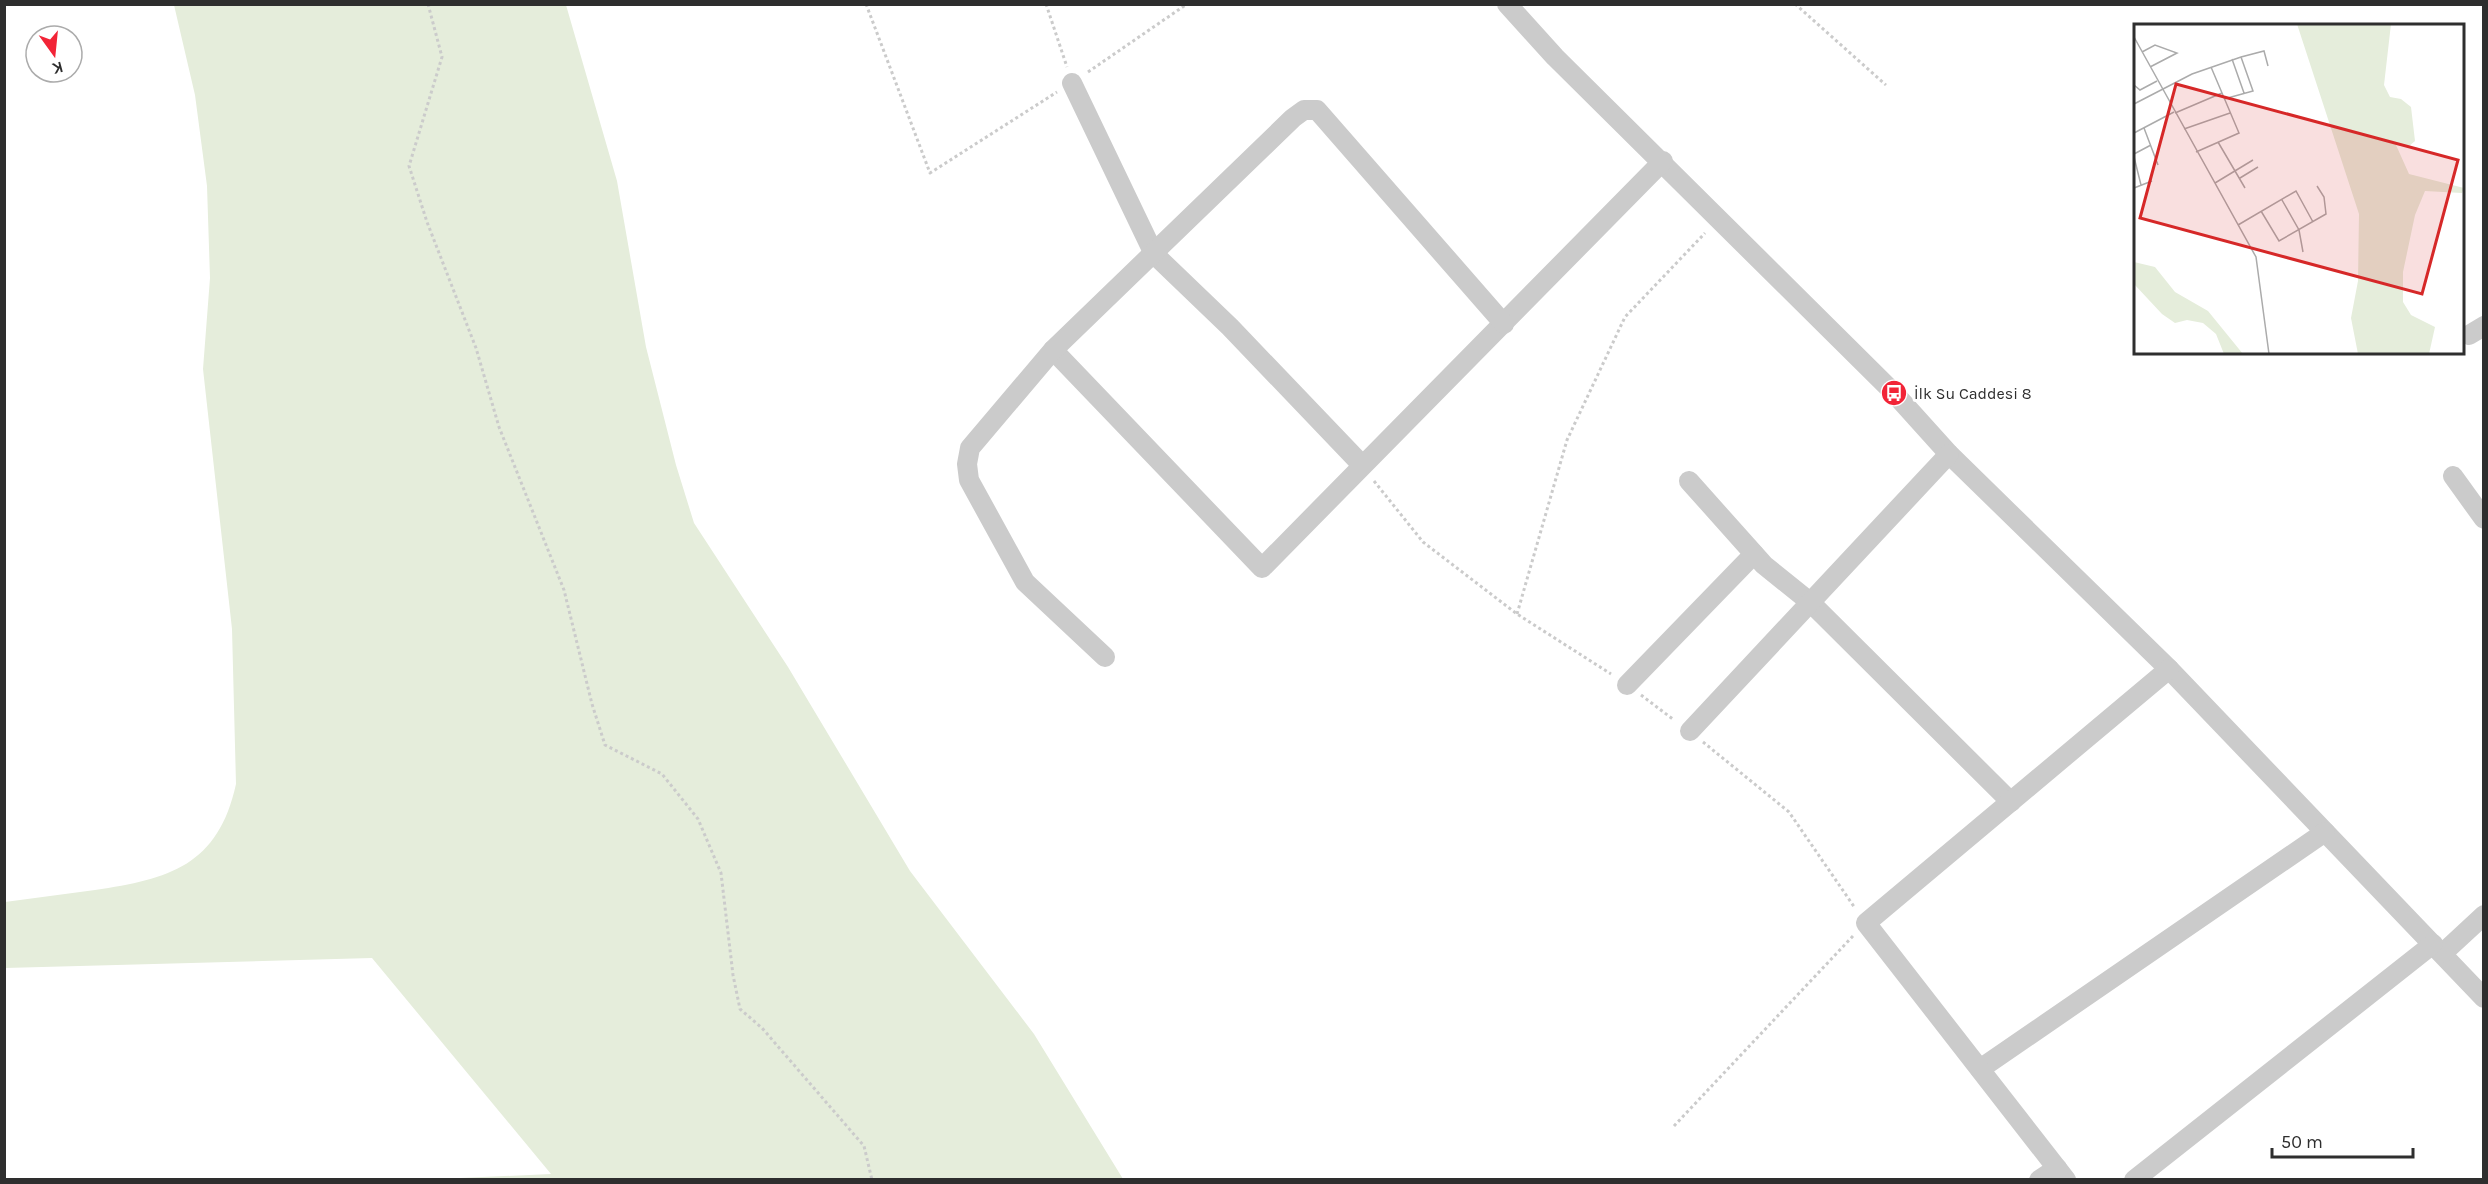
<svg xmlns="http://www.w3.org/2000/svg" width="2488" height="1184" font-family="Karla,sans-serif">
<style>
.green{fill:#e5eddb}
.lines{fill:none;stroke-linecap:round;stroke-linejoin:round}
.path{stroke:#cbcbcb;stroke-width:3;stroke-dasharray:3 3;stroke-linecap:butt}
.minor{stroke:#cbcbcb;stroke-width:20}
.labels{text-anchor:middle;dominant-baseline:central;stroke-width:6;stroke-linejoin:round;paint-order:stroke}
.poi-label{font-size:16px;fill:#2e2e2e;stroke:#fff;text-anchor:start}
.inset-road{fill:none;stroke:#ababab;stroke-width:1.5}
.view{fill:#d62828;fill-opacity:0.15;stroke:#d62828;stroke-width:3}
.inset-edge{fill:none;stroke:#2e2e2e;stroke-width:3}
</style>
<rect width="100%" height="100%" fill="#fff"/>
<path class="green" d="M174,5H566L617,181L646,347L676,465L694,523L788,667L910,871L1034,1034L1123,1179H438L551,1174L372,958L5,968V902C35,898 65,894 95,890C169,879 218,866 236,784L232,629L203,369L210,278L207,186L195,95Z"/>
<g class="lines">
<g class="path">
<path d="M428,4L442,57L409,166L427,222L476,348L499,427L564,590L592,704L605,745L662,774L698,819L721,873L733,975L740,1009L762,1028L864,1146L872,1180"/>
<path d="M866,4L930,173L1057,92"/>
<path d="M1046,4L1067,67"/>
<path d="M1795,4L1886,85"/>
<path d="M1088,72L1187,4"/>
<path d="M1374,481L1423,542L1517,614L1611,674"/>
<path d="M1517,614L1567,440L1625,317L1705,233"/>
<path d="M1641,695L1674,720"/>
<path d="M1703,742L1789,812L1855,908"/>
<path d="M1674,1126L1853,936"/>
</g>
<g class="minor">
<path d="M1507,4L1555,57L1894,393L1949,454L2169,669L2484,998"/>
<path d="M1072,83L1154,254L1230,327L1362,465"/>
<path d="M2469,335L2484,326"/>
<path d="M1053,350L1262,568L1663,161"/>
<path d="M2453,476L2484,519"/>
<path d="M1689,481L1764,565L1810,602L2011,802"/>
<path d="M1105,657L1025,582L969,480L967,464L970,448L1053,350L1293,118L1304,110H1317L1504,324"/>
<path d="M1627,685L1754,554"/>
<path d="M1690,731L1949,454"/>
<path d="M2443,953L2484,915"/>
<path d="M1980,1069L2325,832"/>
<path d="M2039,1180L2057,1168"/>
<path d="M2066,1180L1866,923L2169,669"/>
<path d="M2134,1180L2433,944"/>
</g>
</g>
<defs>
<g id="bus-disc" transform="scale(1.35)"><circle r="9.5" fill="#f22437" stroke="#fff"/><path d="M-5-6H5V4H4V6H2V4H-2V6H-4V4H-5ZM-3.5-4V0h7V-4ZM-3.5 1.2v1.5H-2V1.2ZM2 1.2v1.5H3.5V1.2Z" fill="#fff"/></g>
</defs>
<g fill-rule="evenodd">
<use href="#bus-disc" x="1894" y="393"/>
</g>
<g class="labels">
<g class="poi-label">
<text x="1914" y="393">İlk Su Caddesi 8</text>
</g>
</g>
<g transform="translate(2134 24)">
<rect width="330" height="330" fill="#fff"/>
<path d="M163,0H257L250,61L256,73L267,75L277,83L281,117L274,123L262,121L275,150L330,164L328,169L291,167L281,191L269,248V278L277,291L301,303L295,330H224L217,294L224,257L225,190ZM0,238L21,243L41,268L74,287L109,330H90L82,310L69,299L53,296L41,299L28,290L0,260Z" fill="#e5eddb"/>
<path class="inset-road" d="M0,13L122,233L135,330M8,28L21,21L43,29L16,43M98,35L110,69M0,61L6,66L23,57M90,75L119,67L107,33M0,80L58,50L107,33L130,27L134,42M41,89L88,69M10,104L24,141M50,105L96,89M0,109L40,88M84,118L111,164M62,128L105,109L77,43M0,130L17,121M0,133L7,161M106,154L124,143M81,159L119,136M0,164L18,157M148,176L165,206L169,228M127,187L145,217L192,190L190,173L183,162M104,201L162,167L179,198"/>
<path class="view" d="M42,60L324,136L288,270L6,194Z"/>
<rect width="330" height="330" class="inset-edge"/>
</g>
<rect width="2488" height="1184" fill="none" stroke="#2e2e2e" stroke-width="12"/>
<g transform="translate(54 54) rotate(165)"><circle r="28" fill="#ffffff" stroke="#ababab" stroke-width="1.5"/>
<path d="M0-4.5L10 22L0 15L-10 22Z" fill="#f22437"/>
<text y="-9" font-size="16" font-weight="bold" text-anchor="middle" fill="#2e2e2e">K</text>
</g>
<path d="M2272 1148v9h141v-9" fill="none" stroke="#2e2e2e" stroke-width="3"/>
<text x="2281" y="1148" font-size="18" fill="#2e2e2e" stroke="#ffffff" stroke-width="4.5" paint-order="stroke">50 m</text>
</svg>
